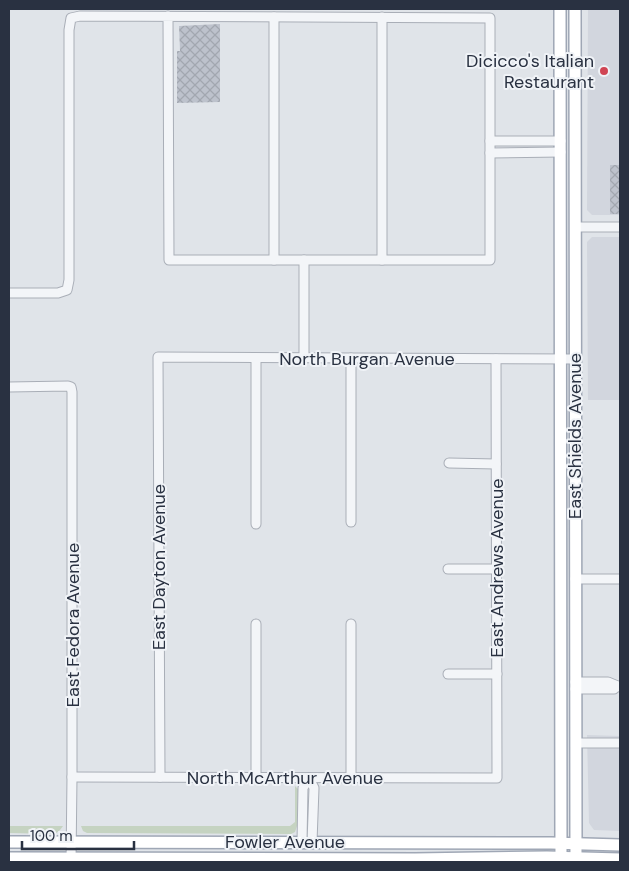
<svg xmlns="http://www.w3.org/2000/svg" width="629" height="871" font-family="'DM Sans',sans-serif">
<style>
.built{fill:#d2d6de}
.park{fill:#c5d3c1}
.building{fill:url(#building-cross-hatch)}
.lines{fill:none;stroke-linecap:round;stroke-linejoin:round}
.minor-casing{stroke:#a9aeb7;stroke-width:11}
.major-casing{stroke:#9fa7b5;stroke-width:14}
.minor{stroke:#f3f5f8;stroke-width:9}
.major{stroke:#fff;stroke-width:11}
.poi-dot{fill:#d04453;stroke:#f0f3f7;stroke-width:2}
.labels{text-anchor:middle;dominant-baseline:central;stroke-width:4;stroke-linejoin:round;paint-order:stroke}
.poi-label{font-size:18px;fill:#293141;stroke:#f0f3f7;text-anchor:end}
.street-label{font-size:18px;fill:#293141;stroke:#f0f3f7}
</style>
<defs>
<pattern id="building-cross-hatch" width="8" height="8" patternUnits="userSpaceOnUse" patternTransform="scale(1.25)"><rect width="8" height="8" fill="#bdc2cc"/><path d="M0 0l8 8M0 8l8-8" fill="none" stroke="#a2a7b0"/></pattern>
</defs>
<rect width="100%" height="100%" fill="#e0e4e9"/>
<g class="built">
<path d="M588,9H620V215H592L587,210Z"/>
<path d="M592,237H620V400H588L587,242Z"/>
<path d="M587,735L620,736V831L594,830L589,823Z"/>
</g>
<g class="park">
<path d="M295,786L298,789L297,826L295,832L291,834L87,833L83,831L81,826H290L295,822Z"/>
<path d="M9,826H63L60,830L55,834L9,833Z"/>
</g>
<g class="building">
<path d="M220,24V102L177,103V51H180L179,26Z"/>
<rect x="610" y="165" width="10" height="49"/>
</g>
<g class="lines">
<g class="minor-casing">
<g id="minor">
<path d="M274,17V260"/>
<path d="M382,17V260"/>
<path d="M490,141H561"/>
<path d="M490,153L561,152"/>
<path d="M575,227H620"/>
<path d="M9,293H58L67,290L69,280V30L71,18L80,16L490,18V260H169L168,16"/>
<path d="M256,358V524"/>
<path d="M304,358V260"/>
<path d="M9,387L68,386L71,387L72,392V777L71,862"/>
<path d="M449,463L496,464"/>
<path d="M351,522V358"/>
<path d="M448,569H497"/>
<path d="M575,579H620"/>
<path d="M256,624V777"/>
<path d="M351,624V777"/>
<path d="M448,674H497"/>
<path d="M575,682H608L620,687"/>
<path d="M575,689H614L617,686"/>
<path d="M576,743H620"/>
<path d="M72,777L497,778L496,359"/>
<path d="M160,777L158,357L575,359"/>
<path d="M309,778L314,788L312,842"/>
<path d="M302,842L303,788L309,778"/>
</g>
</g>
<g class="major-casing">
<g id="major">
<path d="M560,9L561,862"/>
<path d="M575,9L576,862"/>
<path d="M9,842L551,843L620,845"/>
<path d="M9,858L415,859L547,857L620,859"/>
</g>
</g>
<use href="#minor" class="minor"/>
<use href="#major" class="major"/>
</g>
<circle class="poi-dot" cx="604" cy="71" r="5"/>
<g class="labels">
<g class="poi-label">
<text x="594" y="61">Dicicco's Italian<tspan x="594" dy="21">Restaurant</tspan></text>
</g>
<g class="street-label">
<text x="367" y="359">North Burgan Avenue</text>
<text transform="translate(575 436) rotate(-90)">East Shields Avenue</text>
<text transform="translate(159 567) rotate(-90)">East Dayton Avenue</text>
<text transform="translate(497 568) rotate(-90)">East Andrews Avenue</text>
<text transform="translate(73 625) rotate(-90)">East Fedora Avenue</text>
<text x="285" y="778">North McArthur Avenue</text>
<text x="285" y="842">Fowler Avenue</text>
</g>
</g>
<rect width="629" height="871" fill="none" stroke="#293141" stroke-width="20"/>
<path d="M22 841v8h112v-8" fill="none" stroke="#293141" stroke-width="2.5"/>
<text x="30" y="841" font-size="15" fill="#293141" stroke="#f0f3f7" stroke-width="4" paint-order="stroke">100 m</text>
</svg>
